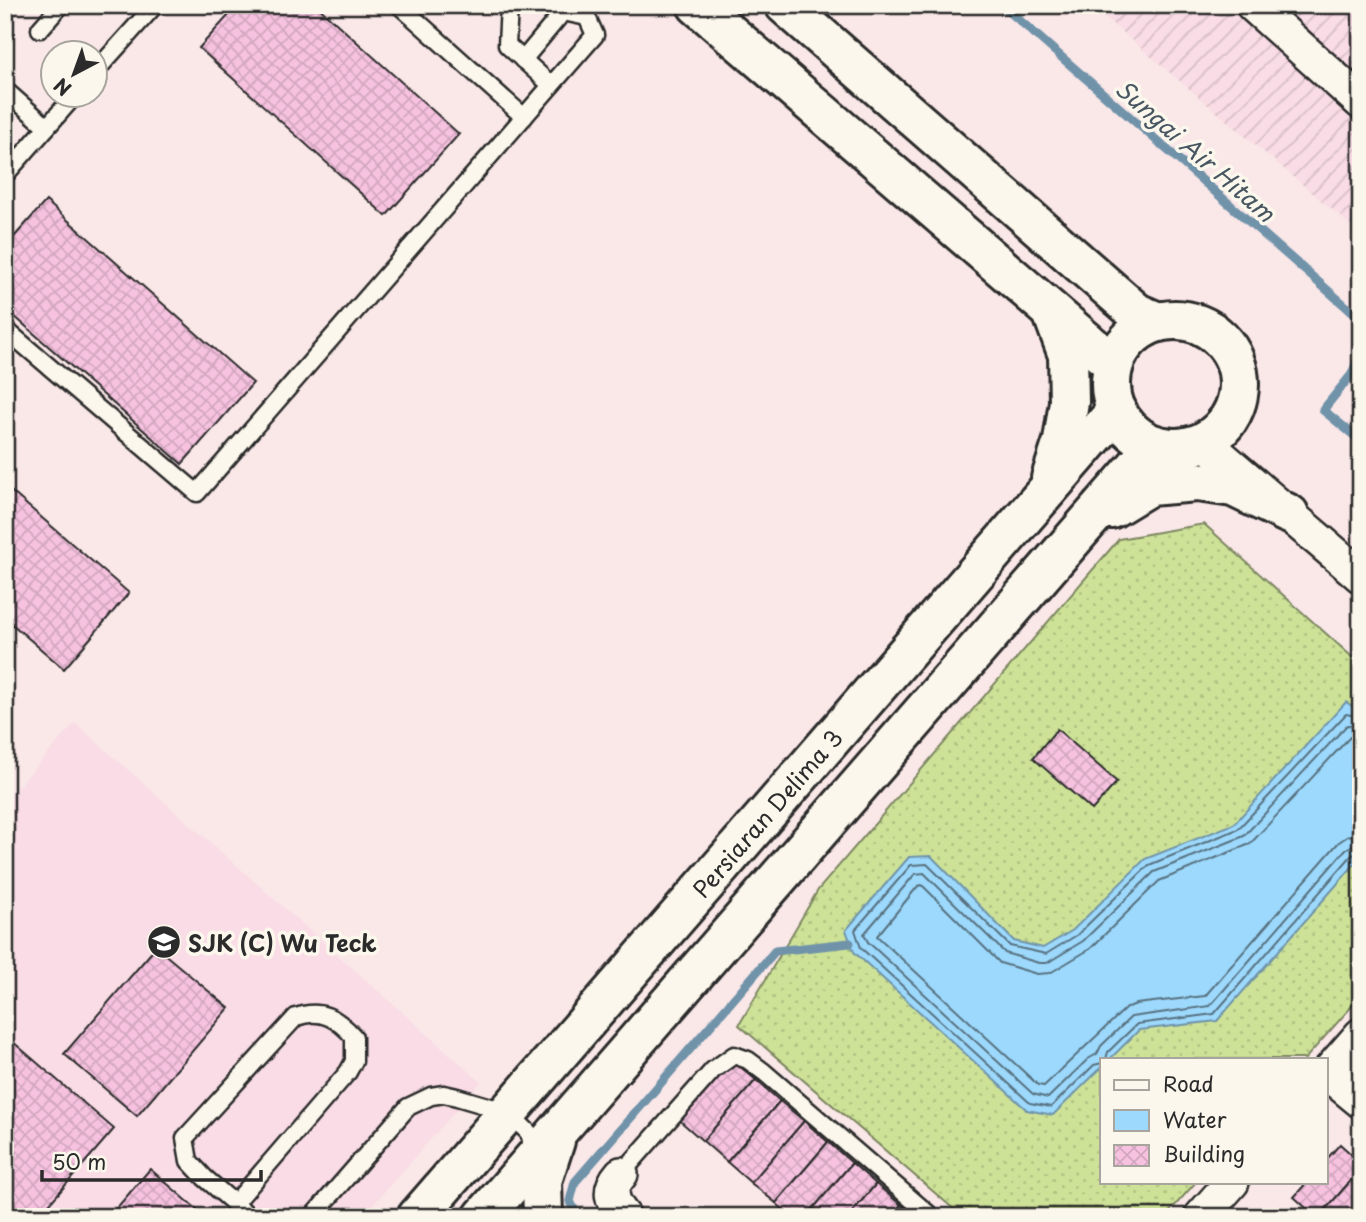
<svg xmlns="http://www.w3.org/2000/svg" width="1366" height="1222" font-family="'Playpen Sans',sans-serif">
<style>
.built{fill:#f9dce5}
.industrial{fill:url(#industrial-furrows)}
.grass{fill:url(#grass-dots);stroke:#7c8661;stroke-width:2}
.water{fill:#9cd9fd;stroke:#6f93a9;stroke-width:2}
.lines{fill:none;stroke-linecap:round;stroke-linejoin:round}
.shore{stroke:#58717f;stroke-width:2}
.stream{stroke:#6f93a9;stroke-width:9}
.building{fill:url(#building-cross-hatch);stroke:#2b2b2b;stroke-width:2}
.lane-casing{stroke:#2b2b2b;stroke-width:21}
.street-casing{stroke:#2b2b2b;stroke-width:38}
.secondary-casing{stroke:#2b2b2b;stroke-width:44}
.lane{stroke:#fbf7ec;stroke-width:16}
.street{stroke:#fbf7ec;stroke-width:33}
.secondary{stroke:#fbf7ec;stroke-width:38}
.labels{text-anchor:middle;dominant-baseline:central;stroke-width:7;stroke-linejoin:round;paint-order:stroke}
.street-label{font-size:23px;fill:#2b2b2b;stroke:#fbf7ec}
.poi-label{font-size:23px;font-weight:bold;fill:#2b2b2b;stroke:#fbf7ec;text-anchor:start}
.water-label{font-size:24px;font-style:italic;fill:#475660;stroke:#fbf7ec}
</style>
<defs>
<pattern id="industrial-furrows" width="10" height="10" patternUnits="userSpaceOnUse" patternTransform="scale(1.75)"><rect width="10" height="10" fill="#f9dce5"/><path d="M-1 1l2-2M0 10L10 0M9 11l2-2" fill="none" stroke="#d6bdc5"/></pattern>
<pattern id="grass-dots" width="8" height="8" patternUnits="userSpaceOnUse" patternTransform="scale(1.75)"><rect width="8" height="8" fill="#cde297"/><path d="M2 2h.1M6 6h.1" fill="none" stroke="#b0c282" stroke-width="1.8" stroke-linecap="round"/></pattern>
<pattern id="building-cross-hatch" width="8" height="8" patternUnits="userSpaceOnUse" patternTransform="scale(1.75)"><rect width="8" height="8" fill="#f6c2df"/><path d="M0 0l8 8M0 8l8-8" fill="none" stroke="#d3a7c0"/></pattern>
</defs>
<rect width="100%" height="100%" fill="#fae7e8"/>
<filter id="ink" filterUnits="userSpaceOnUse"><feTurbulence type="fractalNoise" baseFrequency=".0143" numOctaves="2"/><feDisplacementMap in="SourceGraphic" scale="14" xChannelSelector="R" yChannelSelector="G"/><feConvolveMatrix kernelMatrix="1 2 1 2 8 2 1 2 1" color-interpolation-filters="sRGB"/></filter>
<g filter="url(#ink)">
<path class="built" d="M75,723L481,1082L362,1217H5V802Z"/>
<path class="industrial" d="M1090,5H1361V234Z"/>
<path class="grass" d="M1204,524L1361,665V996L1305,1059H1102V1182H1196L1165,1217H963L739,1025L818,890L1119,539Z"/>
<path class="water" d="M1346,702L1361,712V857L1217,1021L1139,1030L1110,1059H1102V1067L1053,1115L1027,1110L854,952L846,930L909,857L931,856L1014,941L1043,948L1073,930L1145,859L1234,824Z"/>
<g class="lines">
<g class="shore">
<path d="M1361,726L1347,725L1244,836L1154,872L1083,941L1047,963H1039L1005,953L924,873L915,874L864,934L868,942L1033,1094L1048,1098L1088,1059L1097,1054L1101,1046L1131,1017L1210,1006L1346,849L1353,845L1361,844"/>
<path d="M1361,737H1350L1250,844L1159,881L1090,949L1050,973L1037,974L1000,963L922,885L918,886L877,936L1038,1085L1044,1086L1126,1008L1136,1004L1205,996L1339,842L1348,836L1361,833"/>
<path d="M1106,1059L1108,1052L1137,1024L1214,1014L1352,855L1361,853"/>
<path d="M1102,1063L1094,1065L1051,1107L1030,1103L861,948L855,930L911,865L927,864L1010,946L1046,954L1077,935L1149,865L1238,829L1346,714L1361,717"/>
</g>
<g class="stream">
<path d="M1002,5L1357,316L1361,326"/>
<path d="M1361,352L1352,374L1323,410L1361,441"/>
<path d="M578,1217L570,1201L575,1182L775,951L850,943"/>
</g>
</g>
<g class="building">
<path d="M238,5H316L459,134L386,216L199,48Z"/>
<path d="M46,201L253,383L182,464L5,308V247Z"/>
<path d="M5,486L129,593L64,669L5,618Z"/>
<path d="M1057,729L1117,782L1092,810L1033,758Z"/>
<path d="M156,947L229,1008L137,1116L64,1054Z"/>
<path d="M5,1035L114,1129L38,1217H5Z"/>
<path d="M731,1059L756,1080L703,1141L679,1120Z"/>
<path d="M756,1080L780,1101L727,1162L703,1141Z"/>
<path d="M780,1101L804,1121L751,1183L727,1162Z"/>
<path d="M804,1121L828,1142L776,1203L751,1183Z"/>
<path d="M828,1142L852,1163L806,1217H791L776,1203Z"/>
<path d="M1340,1144L1361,1163V1169L1319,1217H1316L1294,1197L1307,1182H1326V1160Z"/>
<path d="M852,1163L876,1184L848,1217H806Z"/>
<path d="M150,1169L206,1217H109Z"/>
<path d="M1361,1169V1217H1319Z"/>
<path d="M876,1184L901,1205L890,1217H848Z"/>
<path d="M901,1205L915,1217H890Z"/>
</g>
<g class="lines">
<g class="lane-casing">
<g id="lane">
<path d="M399,5L524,117"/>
<path d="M509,5L507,45L551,85"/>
<path d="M40,29L61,5"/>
<path d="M523,60L563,12L587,17"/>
<path d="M94,73L155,5"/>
<path d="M5,90L47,127L76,94"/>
<path d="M5,175L47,127"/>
<path d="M5,329L197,493L595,35L587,17"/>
<path d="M621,1174L713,1070L734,1055L748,1060L764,1072L932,1217"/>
<path d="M235,1203L348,1072L354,1061V1037C337,1018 321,1008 296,1017L185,1138L189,1161L205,1178L250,1217"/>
<path d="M312,1217L408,1107L431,1096L444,1094L457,1097L508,1112L529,1133L535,1154"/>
</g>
</g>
<g class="street-casing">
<g id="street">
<path d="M1253,5L1361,102"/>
<path d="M1203,441L1361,576"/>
<path d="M1327,1073L1361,1101"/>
<path d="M1326,1075L1361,1035"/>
<path d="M621,1174C607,1190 611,1201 624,1217"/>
<path d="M1201,1217L1232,1182"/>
</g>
</g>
<g class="secondary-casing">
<g id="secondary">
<path d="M697,5L1113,364"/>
<path d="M785,5L1137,313L1158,322"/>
<circle cx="1175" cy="384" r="64"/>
<path d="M1051,478L1063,441L1069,402L1068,355L1052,312"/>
<path d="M1111,509L1149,486L1197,482L1233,487L1289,514"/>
<path d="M417,1217L1117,410"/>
<path d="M483,1217L1155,445"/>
<path d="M543,1217L542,1181L555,1141"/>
</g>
</g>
<use href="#lane" class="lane"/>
<use href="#street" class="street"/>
<use href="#secondary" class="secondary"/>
</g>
</g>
<defs>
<g id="school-disc" transform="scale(1.75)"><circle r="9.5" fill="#2b2b2b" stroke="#fbf7ec"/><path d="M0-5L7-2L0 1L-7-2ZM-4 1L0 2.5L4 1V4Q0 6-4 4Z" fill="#fff"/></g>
</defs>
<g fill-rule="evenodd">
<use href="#school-disc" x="164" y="942"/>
</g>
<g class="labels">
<g class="street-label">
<text transform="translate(767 813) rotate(-49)">Persiaran Delima 3</text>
</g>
<g class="poi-label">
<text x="188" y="942">SJK (C) Wu Teck</text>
</g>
<g class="water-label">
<text transform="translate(1196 150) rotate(41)">Sungai Air Hitam</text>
</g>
</g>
<rect width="1366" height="1222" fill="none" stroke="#fbf7ec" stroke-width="28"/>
<rect x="14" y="14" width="1338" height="1194" fill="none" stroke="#2b2b2b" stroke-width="2.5" filter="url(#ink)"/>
<rect x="1100" y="1058" width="228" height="126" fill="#fbf7ec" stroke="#a8a59f" stroke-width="2"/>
<rect x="1114" y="1080" width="35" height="10" fill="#fbf7ec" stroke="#a8a59f" stroke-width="2"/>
<text x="1163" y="1092" font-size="21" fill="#2b2b2b">Road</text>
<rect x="1114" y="1110" width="35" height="21" fill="#9cd9fd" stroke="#a8a59f" stroke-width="2"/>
<text x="1163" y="1128" font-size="21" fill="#2b2b2b">Water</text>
<rect x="1114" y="1145" width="35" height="21" fill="url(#building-cross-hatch)" stroke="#a8a59f" stroke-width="2"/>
<text x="1163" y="1162" font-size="21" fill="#2b2b2b">Building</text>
<g transform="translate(74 74) rotate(221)"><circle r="33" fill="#fbf7ec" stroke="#a8a59f" stroke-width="2"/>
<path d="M0-5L12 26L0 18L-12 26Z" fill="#2b2b2b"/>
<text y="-10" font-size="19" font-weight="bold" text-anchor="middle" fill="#2b2b2b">N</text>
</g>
<path d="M42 1170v10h219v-10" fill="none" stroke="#2b2b2b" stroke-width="3.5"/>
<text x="52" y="1170" font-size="21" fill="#2b2b2b" stroke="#fbf7ec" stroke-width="5" paint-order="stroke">50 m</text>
</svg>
